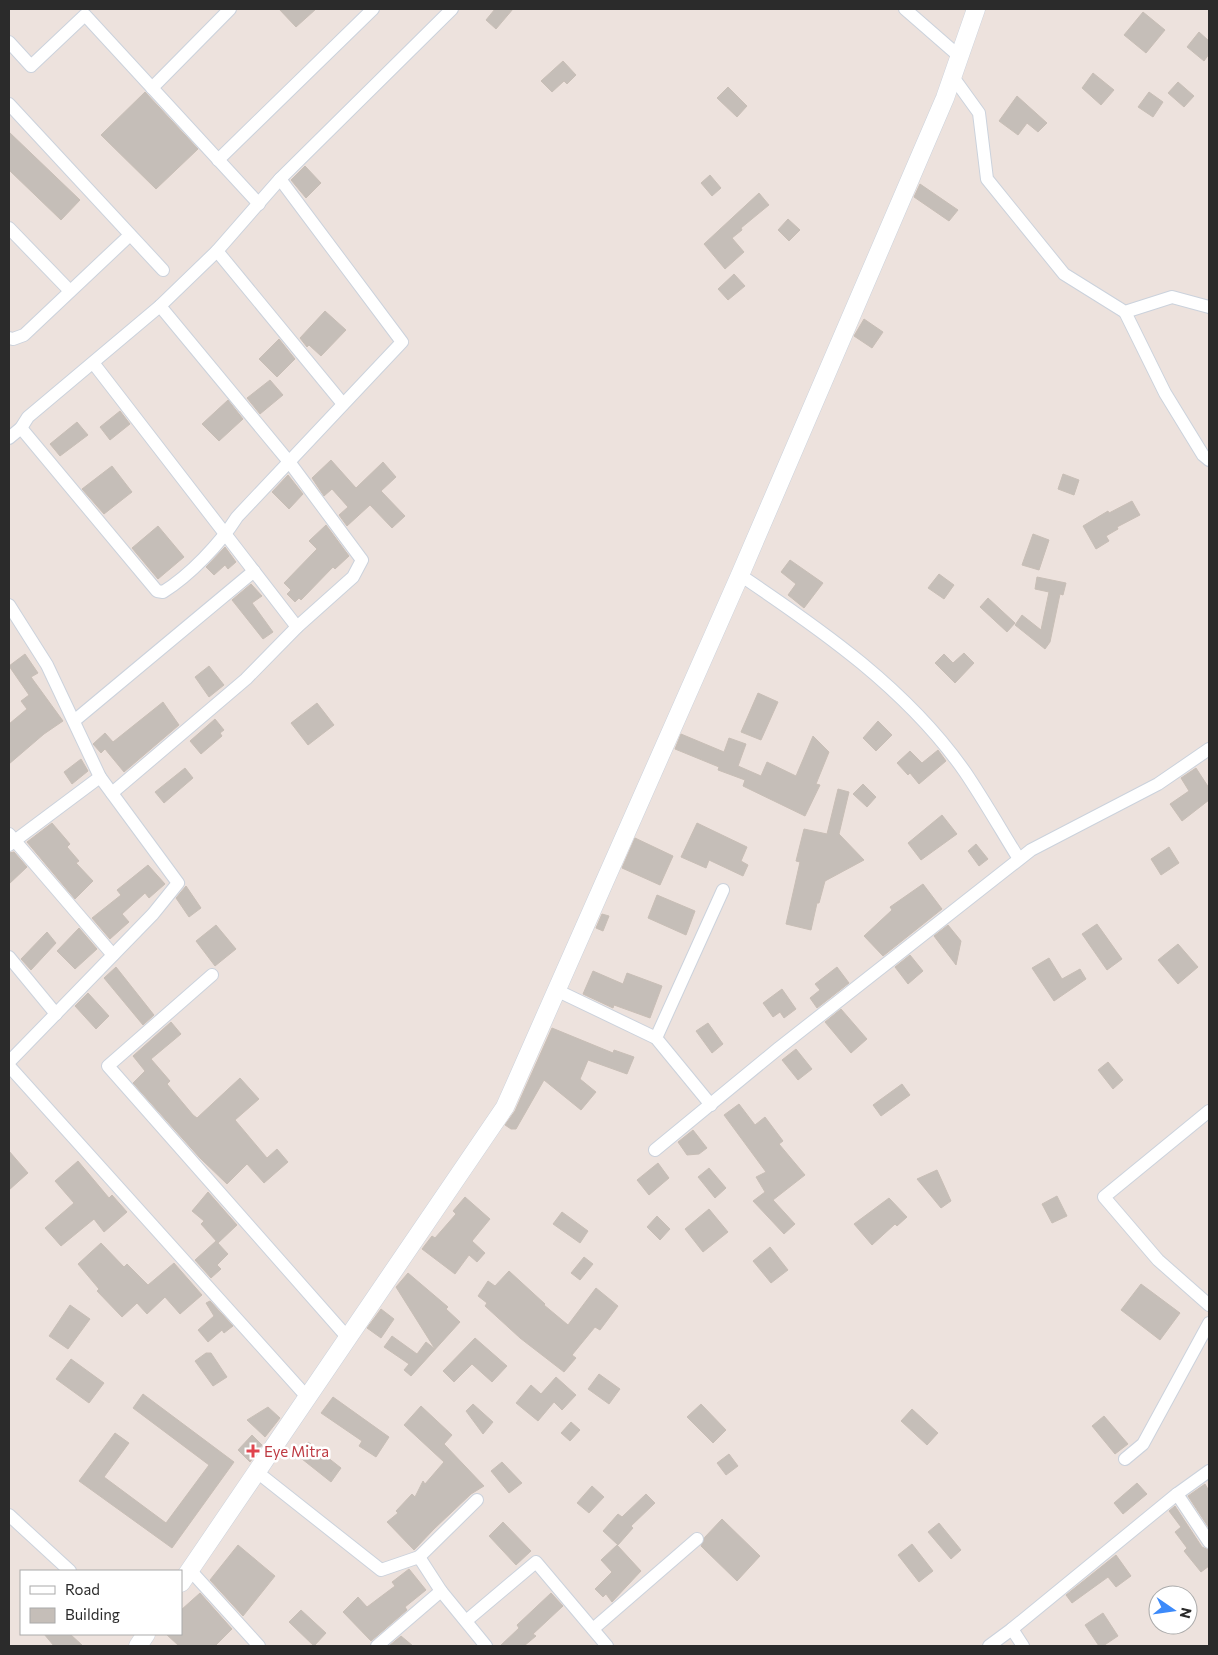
<svg xmlns="http://www.w3.org/2000/svg" width="1218" height="1655" font-family="Commissioner,sans-serif">
<style>
.building{fill:#c5beb8;stroke:#c8beb6}
.lines{fill:none;stroke-linecap:round;stroke-linejoin:round}
.street-casing{stroke:#cbd2dc;stroke-width:14}
.secondary-casing{stroke:#cbd2dc;stroke-width:19}
.street{stroke:#fff;stroke-width:12}
.secondary{stroke:#fff;stroke-width:18}
.health-dot{fill:#e0444e;stroke:#fff;stroke-width:2}
.labels{text-anchor:middle;dominant-baseline:central;stroke-width:5;stroke-linejoin:round;paint-order:stroke}
.health-label{font-size:15px;fill:#be3a42;stroke:#fff;text-anchor:start}
</style>
<rect width="100%" height="100%" fill="#ede2dd"/>
<g class="building">
<path d="M279,9H316L296,27Z"/>
<path d="M495,9H513L496,29L486,20Z"/>
<path d="M1143,12L1165,30L1146,53L1124,35Z"/>
<path d="M1199,32L1209,41V54L1204,61L1187,47Z"/>
<path d="M563,61L576,75L567,84L564,81L552,92L541,81Z"/>
<path d="M1093,73L1114,90L1101,105L1082,88Z"/>
<path d="M1178,82L1194,96L1184,107L1168,93Z"/>
<path d="M728,87L747,106L737,117L717,98Z"/>
<path d="M145,92L198,149L156,189L101,135Z"/>
<path d="M1149,92L1163,102L1153,117L1138,107Z"/>
<path d="M1017,96L1047,123L1038,132L1027,123L1018,135L999,121Z"/>
<path d="M9,132L80,200L61,220L9,170Z"/>
<path d="M305,166L321,183L306,198L291,180Z"/>
<path d="M710,175L721,188L712,196L701,183Z"/>
<path d="M920,184L958,210L949,221L914,197Z"/>
<path d="M759,193L769,205L741,228L742,230L732,238L744,252L725,269L704,244Z"/>
<path d="M788,219L800,230L789,241L778,230Z"/>
<path d="M734,274L745,286L728,300L718,289Z"/>
<path d="M325,311L346,330L321,356L309,345L307,347L300,338Z"/>
<path d="M864,319L883,332L872,348L854,336Z"/>
<path d="M279,339L295,359L277,377L259,359Z"/>
<path d="M270,380L283,395L260,414L247,398Z"/>
<path d="M228,400L243,419L219,441L202,424Z"/>
<path d="M120,411L130,424L110,440L100,427Z"/>
<path d="M77,422L88,435L60,456L50,444Z"/>
<path d="M331,460L356,488L383,462L396,477L381,491L405,516L392,528L370,505L347,526L339,515L348,507L332,489L324,496L312,478Z"/>
<path d="M112,466L132,492L104,514L82,489Z"/>
<path d="M1063,474L1079,480L1074,495L1058,489Z"/>
<path d="M288,475L303,494L289,509L272,492Z"/>
<path d="M1132,501L1140,515L1117,527L1118,529L1106,536L1109,541L1096,549L1083,526L1108,511L1109,513Z"/>
<path d="M326,525L349,556L335,569L333,567L301,600L299,598L295,602L287,594L291,590L284,583L317,549L309,541Z"/>
<path d="M158,526L184,557L158,579L132,548Z"/>
<path d="M1033,534L1049,540L1039,570L1022,565Z"/>
<path d="M225,547L236,562L228,569L225,565L214,575L206,567Z"/>
<path d="M790,560L823,583L804,608L788,595L796,584L781,572Z"/>
<path d="M939,574L954,585L944,599L928,588Z"/>
<path d="M1037,577L1066,583L1063,595L1060,594L1050,642L1045,649L1015,625L1022,615L1041,630L1049,592L1035,589Z"/>
<path d="M251,584L262,596L252,603L273,632L263,639L232,600Z"/>
<path d="M988,598L1015,623L1007,632L980,607Z"/>
<path d="M964,653L974,663L955,683L935,663L944,654L953,663Z"/>
<path d="M25,654L38,673L31,677L63,721L44,734L9,764V724L27,709L21,701L29,695L9,666Z"/>
<path d="M209,666L224,685L209,697L195,677Z"/>
<path d="M758,693L778,702L761,740L741,732Z"/>
<path d="M163,702L179,725L124,772L105,749L101,753L93,744L105,733L113,742Z"/>
<path d="M317,703L334,725L308,745L291,723Z"/>
<path d="M215,719L224,730L220,733L222,736L201,754L190,741Z"/>
<path d="M878,721L892,735L876,751L863,738Z"/>
<path d="M681,734L724,752L729,738L746,744L738,766L761,776L767,762L796,776L813,736L829,752L816,784L820,785L805,816L743,786L745,780L718,770L719,767L675,749Z"/>
<path d="M938,750L946,761L919,784L910,773L908,775L897,763L910,751L922,763Z"/>
<path d="M81,759L88,771L72,784L64,772Z"/>
<path d="M185,768L193,778L164,803L155,792Z"/>
<path d="M1196,768L1209,788V800L1182,821L1170,804L1189,791L1181,778Z"/>
<path d="M863,784L876,797L867,807L853,794Z"/>
<path d="M838,789L849,792L839,834L864,860L825,881L819,903H817L811,930L786,924L800,862L796,861L804,829L827,834Z"/>
<path d="M942,815L957,834L921,860L908,843Z"/>
<path d="M52,823L70,844L67,847L79,861L76,863L93,881L75,899L27,842Z"/>
<path d="M697,823L747,847L741,861L748,865L743,876L709,860L706,868L681,857Z"/>
<path d="M635,838L673,856L660,885L622,868Z"/>
<path d="M976,844L988,859L979,866L968,851Z"/>
<path d="M1169,847L1179,863L1161,875L1151,859Z"/>
<path d="M14,852L27,867L9,884V853Z"/>
<path d="M148,865L165,884L149,898L145,893L122,914L129,922L110,939L92,918L121,895L117,890Z"/>
<path d="M923,884L942,909L883,956L864,936L892,910L890,907Z"/>
<path d="M186,886L201,908L189,917L176,898Z"/>
<path d="M657,895L695,911L686,935L648,918Z"/>
<path d="M602,914L609,916L603,931L596,928Z"/>
<path d="M1097,924L1122,959L1107,970L1082,934Z"/>
<path d="M216,925L236,949L215,966L196,941Z"/>
<path d="M948,925L961,941L956,965L934,936Z"/>
<path d="M79,928L97,949L75,969L57,951Z"/>
<path d="M47,932L56,943L31,970L21,959Z"/>
<path d="M1178,944L1198,967L1178,984L1158,960Z"/>
<path d="M910,955L923,971L908,984L895,967Z"/>
<path d="M1049,958L1062,979L1080,969L1086,979L1054,1001L1032,968Z"/>
<path d="M116,967L154,1015L143,1025L104,978Z"/>
<path d="M837,967L849,983L817,1008L810,998L820,990L815,984Z"/>
<path d="M593,971L623,984L627,973L662,986L650,1018L614,1005L613,1008L583,994Z"/>
<path d="M782,989L796,1009L784,1018L780,1012L773,1017L763,1003Z"/>
<path d="M88,993L109,1016L96,1029L75,1006Z"/>
<path d="M841,1009L867,1039L851,1053L825,1022Z"/>
<path d="M171,1022L181,1034L151,1059L170,1081L167,1084L193,1115L197,1118L240,1078L259,1099L235,1120L267,1158L277,1149L288,1162L264,1183L247,1164L227,1184L200,1158L133,1083L145,1071L133,1056Z"/>
<path d="M708,1023L723,1044L712,1053L696,1031Z"/>
<path d="M552,1028L613,1053L614,1050L634,1057L627,1074L588,1060L580,1079L596,1092L581,1110L544,1080L516,1129H511L505,1125L515,1111Z"/>
<path d="M796,1049L812,1069L798,1080L782,1060Z"/>
<path d="M1108,1062L1123,1080L1113,1089L1098,1070Z"/>
<path d="M902,1084L910,1095L881,1116L873,1105Z"/>
<path d="M739,1104L755,1125L765,1117L783,1141L779,1144L805,1175L773,1200L795,1224L784,1234L753,1201L765,1192L756,1177L766,1172L724,1115Z"/>
<path d="M693,1130L707,1148L699,1154L687,1155L678,1142Z"/>
<path d="M9,1151L28,1173L9,1190Z"/>
<path d="M78,1161L109,1198L112,1195L127,1212L104,1232L94,1219L61,1246L45,1228L74,1203L55,1181Z"/>
<path d="M658,1163L669,1178L649,1195L637,1180Z"/>
<path d="M709,1168L726,1188L715,1198L698,1177Z"/>
<path d="M937,1170L951,1201L941,1208L917,1179Z"/>
<path d="M208,1192L237,1225L218,1243L201,1224L204,1221L192,1211Z"/>
<path d="M1057,1196L1067,1216L1052,1223L1042,1204Z"/>
<path d="M465,1197L490,1219L472,1241L485,1253L477,1262L469,1255L455,1274L422,1249L432,1236L435,1238L456,1214L453,1211Z"/>
<path d="M889,1198L907,1217L897,1226L895,1224L872,1245L854,1224Z"/>
<path d="M709,1209L728,1232L703,1252L685,1229Z"/>
<path d="M562,1212L588,1231L580,1243L553,1224Z"/>
<path d="M657,1216L670,1229L660,1240L647,1227Z"/>
<path d="M216,1241L228,1254L217,1265L221,1269L211,1278L195,1260Z"/>
<path d="M101,1243L124,1267L127,1264L148,1285L174,1263L202,1295L180,1314L165,1297L147,1314L137,1303L122,1317L97,1291L99,1289L78,1264Z"/>
<path d="M770,1247L788,1270L771,1283L753,1261Z"/>
<path d="M584,1257L593,1264L580,1280L571,1273Z"/>
<path d="M509,1271L545,1304L544,1305L568,1325L596,1288L618,1306L600,1330L595,1327L572,1355L576,1358L564,1372L520,1338L485,1306L487,1303L478,1296L488,1281L495,1286Z"/>
<path d="M408,1273L448,1307L446,1309L460,1322L411,1376L404,1370L409,1364L384,1347L392,1336L417,1354L426,1342L435,1349L396,1287Z"/>
<path d="M1141,1284L1180,1313L1160,1340L1121,1310Z"/>
<path d="M210,1301L233,1326L224,1333L222,1330L208,1342L198,1330L214,1316L206,1303Z"/>
<path d="M70,1305L90,1319L68,1349L49,1336Z"/>
<path d="M381,1309L394,1319L381,1338L367,1328Z"/>
<path d="M475,1338L507,1366L492,1382L472,1364L454,1382L443,1371Z"/>
<path d="M206,1353H211L227,1377L213,1386L195,1361Z"/>
<path d="M71,1359L104,1383L89,1403L56,1379Z"/>
<path d="M599,1374L620,1389L609,1404L588,1389Z"/>
<path d="M556,1377L576,1395L562,1410L554,1402L538,1421L516,1403L531,1385L541,1394Z"/>
<path d="M143,1394L234,1462L172,1548L79,1481L115,1433L129,1443L104,1477L166,1523L209,1465L133,1408Z"/>
<path d="M333,1397L389,1437L376,1457L359,1446L362,1441L321,1413Z"/>
<path d="M473,1404L493,1422L483,1434L466,1411Z"/>
<path d="M701,1404L726,1430L713,1443L687,1417Z"/>
<path d="M421,1406L452,1435L444,1444L484,1486L471,1494L434,1529L414,1550L387,1522L398,1513L396,1511L412,1494L415,1497L423,1481L425,1484L444,1462L404,1425Z"/>
<path d="M268,1407L280,1418L265,1437L247,1420Z"/>
<path d="M912,1409L938,1433L927,1445L901,1421Z"/>
<path d="M1104,1416L1128,1444L1115,1454L1092,1426Z"/>
<path d="M571,1422L580,1430L570,1441L561,1433Z"/>
<path d="M252,1435L262,1445L250,1462L238,1450Z"/>
<path d="M308,1442L341,1468L331,1482L297,1455Z"/>
<path d="M729,1454L738,1466L726,1475L717,1463Z"/>
<path d="M502,1462L522,1483L509,1493L491,1471Z"/>
<path d="M1137,1483L1147,1494L1123,1514L1114,1503Z"/>
<path d="M1205,1484L1209,1491V1528L1188,1496Z"/>
<path d="M592,1486L604,1497L589,1513L577,1503Z"/>
<path d="M646,1494L655,1503L631,1526L633,1528L618,1545L603,1531L618,1514L622,1517Z"/>
<path d="M1175,1506L1202,1547L1209,1550V1566L1201,1572L1184,1551L1187,1548L1175,1532L1181,1527L1169,1511Z"/>
<path d="M722,1519L760,1556L737,1581L701,1546L705,1537Z"/>
<path d="M503,1522L531,1551L516,1565L489,1536Z"/>
<path d="M939,1523L961,1550L951,1559L928,1532Z"/>
<path d="M912,1544L933,1571L919,1582L898,1555Z"/>
<path d="M238,1545L275,1576L243,1616L210,1580Z"/>
<path d="M617,1545L641,1571L612,1602L606,1594L603,1597L595,1589L612,1572L601,1560Z"/>
<path d="M1116,1555L1131,1576L1116,1587L1108,1577L1072,1603L1066,1595Z"/>
<path d="M409,1569L426,1590L405,1607L407,1610L371,1641L343,1612L358,1597L367,1607L395,1586L392,1582Z"/>
<path d="M200,1593L232,1629L215,1646H179L166,1634H181V1610Z"/>
<path d="M551,1593L563,1606L533,1634L536,1636L524,1646H500L519,1628L517,1625Z"/>
<path d="M301,1610L326,1633L314,1646L289,1622Z"/>
<path d="M1103,1613L1118,1636L1103,1646H1099L1085,1625Z"/>
<path d="M44,1634H70L83,1646H54Z"/>
<path d="M401,1636L413,1646H389Z"/>
</g>
<g class="lines">
<g class="street-casing">
<g id="street">
<path d="M905,9L960,57"/>
<path d="M9,42L31,66L85,15L259,204"/>
<path d="M953,77L979,113L987,179L1064,274L1125,312L1172,297L1209,307"/>
<path d="M152,88L230,9"/>
<path d="M9,104L163,270"/>
<path d="M218,160L373,9"/>
<path d="M9,228L70,291"/>
<path d="M217,251L343,404"/>
<path d="M1125,312L1165,393L1203,455L1209,460"/>
<path d="M9,338L13,339L24,335L130,235"/>
<path d="M94,364L297,627"/>
<path d="M21,428L157,591L163,592C189,576 220,544 237,517L402,342L280,179"/>
<path d="M9,438L21,428L28,417L160,306L217,251L280,179L452,9"/>
<path d="M740,575C822,630 908,690 965,772C984,800 1001,830 1019,859"/>
<path d="M9,605L47,665L100,777L9,845"/>
<path d="M74,721L254,571"/>
<path d="M112,793L246,679L297,627L353,577L362,560L290,463L160,306"/>
<path d="M9,834L113,955"/>
<path d="M9,957L56,1014"/>
<path d="M212,975L108,1066L348,1338"/>
<path d="M556,990L656,1038L711,1105"/>
<path d="M656,1038L723,890"/>
<path d="M9,1062L153,914L178,883L100,777"/>
<path d="M9,1066L308,1398"/>
<path d="M1209,1111L1104,1197L1158,1260L1209,1305"/>
<path d="M655,1150L779,1048L1031,850L1158,784L1209,749"/>
<path d="M1125,1459L1143,1444L1209,1323"/>
<path d="M257,1472L381,1570L419,1557L441,1591L486,1646"/>
<path d="M1177,1494L1209,1542"/>
<path d="M9,1515L70,1571"/>
<path d="M419,1557L477,1500"/>
<path d="M190,1570L259,1646"/>
<path d="M466,1621L536,1562L607,1646"/>
<path d="M593,1629L697,1539"/>
<path d="M1012,1629L1177,1494L1209,1471"/>
<path d="M377,1646L441,1591"/>
<path d="M989,1646L1012,1629L1023,1646"/>
</g>
</g>
<g class="secondary-casing">
<g id="secondary">
<path d="M181,1583L505,1107L740,575L945,98L976,9"/>
<path d="M138,1646L146,1634"/>
</g>
</g>
<use href="#street" class="street"/>
<use href="#secondary" class="secondary"/>
</g>
<path class="health-dot" d="M250.5 1443.5h5v5h5v5h-5v5h-5v-5h-5v-5h5z"/>
<g class="labels">
<g class="health-label">
<text x="264" y="1451">Eye Mitra</text>
</g>
</g>
<rect width="1218" height="1655" fill="none" stroke="#2b2b2b" stroke-width="20"/>
<rect x="20" y="1570" width="162" height="65" fill="#ffffff" stroke="#aaaaaa"/>
<rect x="30" y="1586" width="25" height="8" fill="#ffffff" stroke="#aaaaaa"/>
<text x="65" y="1595" font-size="15" fill="#2b2b2b">Road</text>
<rect x="30" y="1608" width="25" height="15" fill="#c5beb8" stroke="#aaaaaa"/>
<text x="65" y="1620" font-size="15" fill="#2b2b2b">Building</text>
<g transform="translate(1173 1610) rotate(103)"><circle r="24" fill="#ffffff" stroke="#aaaaaa"/>
<path d="M0-4L9 19L0 12L-9 19Z" fill="#3c8afa"/>
<text y="-8" font-size="14" font-weight="bold" text-anchor="middle" fill="#2b2b2b">N</text>
</g>
</svg>
